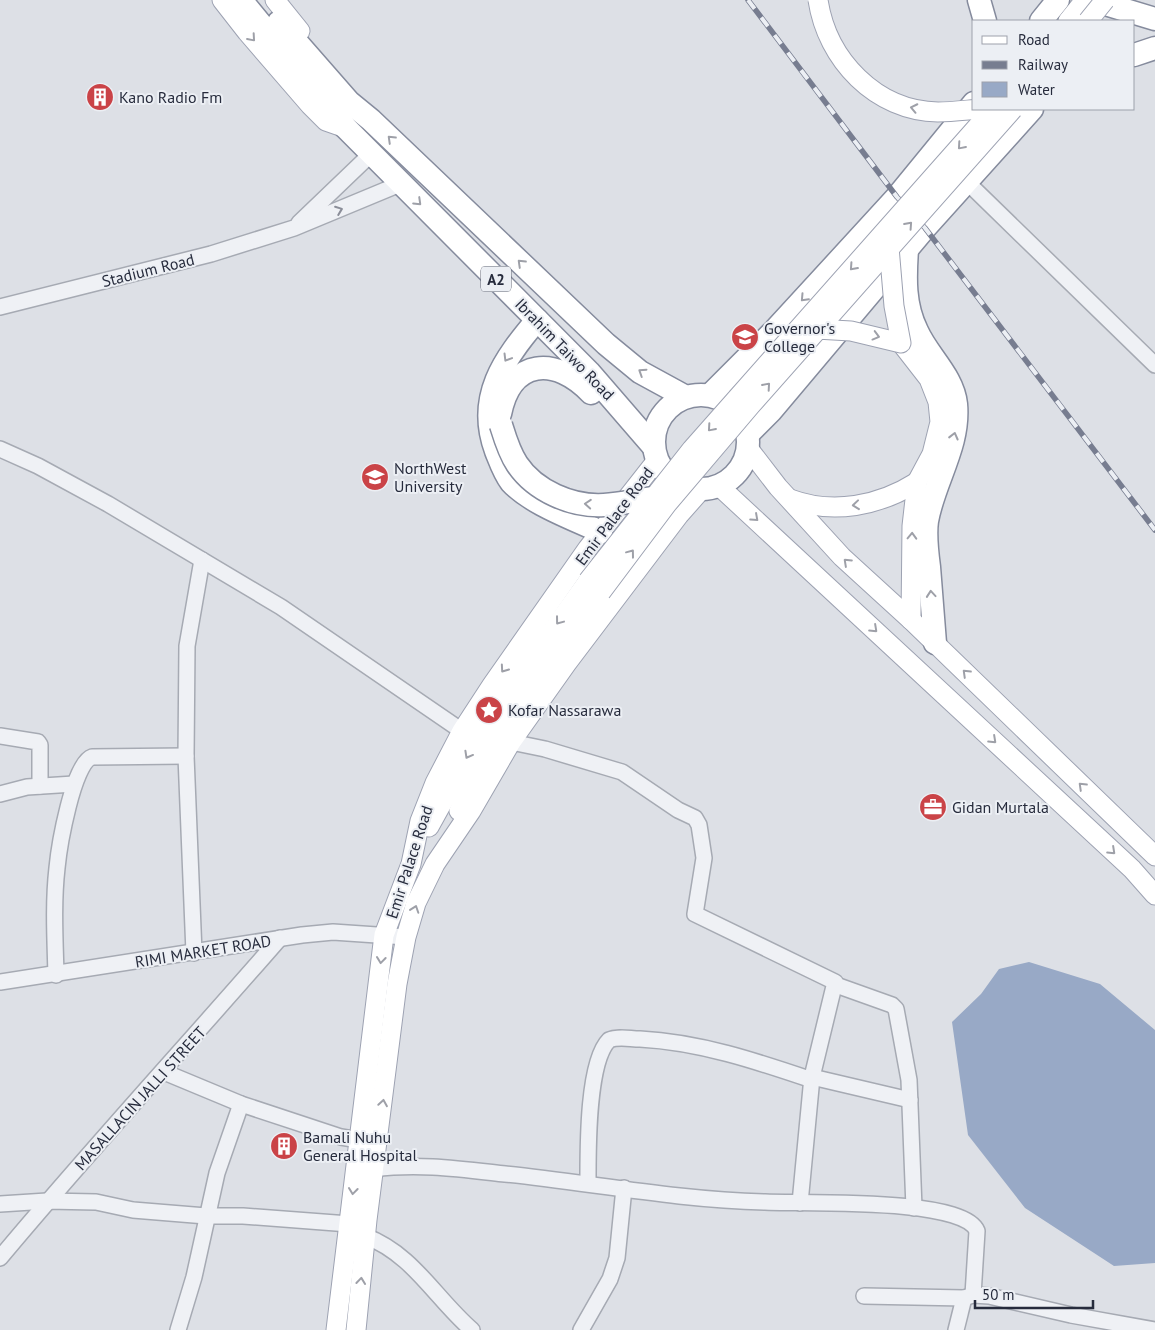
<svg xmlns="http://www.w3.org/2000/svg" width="1155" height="1330" font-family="'PT Sans',sans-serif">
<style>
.water{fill:#98a9c6}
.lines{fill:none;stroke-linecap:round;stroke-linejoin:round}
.minor-casing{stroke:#a6aab3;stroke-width:18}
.major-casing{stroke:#9da2b2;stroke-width:21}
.highway-casing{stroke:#858b9d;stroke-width:25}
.minor{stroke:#eff1f5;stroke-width:15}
.major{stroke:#fff;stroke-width:19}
.highway{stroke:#fff;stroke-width:22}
.rail-casing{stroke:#777d90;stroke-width:5.5}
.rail{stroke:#eceff4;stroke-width:4;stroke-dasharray:11;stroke-linecap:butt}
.major-bridge-casing{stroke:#9da2b2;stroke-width:21;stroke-linecap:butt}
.highway-bridge-casing{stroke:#858b9d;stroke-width:25;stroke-linecap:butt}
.major-bridge{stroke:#fff;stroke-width:19}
.highway-bridge{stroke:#fff;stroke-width:22}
.oneway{stroke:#9ea0a8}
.oneway2{stroke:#8b8e99}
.labels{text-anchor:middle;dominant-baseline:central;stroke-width:4;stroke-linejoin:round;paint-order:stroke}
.shield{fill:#eceff4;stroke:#626674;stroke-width:1}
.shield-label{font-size:15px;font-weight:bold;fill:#272c3d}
.poi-label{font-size:16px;fill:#272c3d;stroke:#eceff4;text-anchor:start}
.street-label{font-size:16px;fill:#272c3d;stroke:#eceff4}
</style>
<rect width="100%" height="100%" fill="#dde0e6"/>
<path class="water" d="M1029,962L1100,984L1155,1030V1263L1114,1266L1025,1208L968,1135L952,1022L981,994L999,969Z"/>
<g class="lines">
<g class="minor-casing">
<g id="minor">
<path d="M968,183L1155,365"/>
<path d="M299,223L371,154"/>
<path d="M0,307L211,254L294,228L400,184"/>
<path d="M0,449L38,466L108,504L281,607L462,731"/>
<path d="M0,736L38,742L40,745V786"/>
<path d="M511,742L545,749L622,772L678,810L695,818L699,825L704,858L695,914L835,982L812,1077L800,1203"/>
<path d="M0,794L27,787L74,784"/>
<path d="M194,953L186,756L187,646L202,560"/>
<path d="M56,975C55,939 53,903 57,868C59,847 73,763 92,757L186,756"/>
<path d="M0,982L302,935L333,932L406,937"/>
<path d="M836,985L892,1005L896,1009L909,1080L914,1208"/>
<path d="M164,1072L241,1104L341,1137L359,1140"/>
<path d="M812,1077L910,1100"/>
<path d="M374,1169C418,1163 460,1169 505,1174C591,1183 678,1200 765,1202C800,1204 963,1197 977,1231L973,1295"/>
<path d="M588,1183C588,1150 587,1062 609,1040C618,1036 630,1039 640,1039C699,1042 756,1061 812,1080"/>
<path d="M0,1204L47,1201L96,1202L133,1210L206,1216H243L349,1224"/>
<path d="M365,1236C413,1254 435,1298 472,1330"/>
<path d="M0,1258C91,1149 187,1045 280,938"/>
<path d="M864,1296L964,1298L973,1295L989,1296L1071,1315L1155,1330"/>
<path d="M178,1330L194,1277L217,1173L241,1104"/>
<path d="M581,1330L610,1279L617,1258L624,1188"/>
<path d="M956,1330L964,1298"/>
</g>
</g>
<g class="major-casing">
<g id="major">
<path d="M222,0L247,32L310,105L326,121L346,128"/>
<path d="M275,0L300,31"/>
<path d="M1068,21L1085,0"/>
<path d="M901,343L929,379L938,402L940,422L932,454L917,482L912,526L911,620"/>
<path d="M748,448L778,487L842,557L911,620L1155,856"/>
<path d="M719,486L1132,869L1155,895"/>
<path d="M790,499C833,515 879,506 917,482"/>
<path d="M459,811C495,731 550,662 601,592"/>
<path d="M429,827L487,722L588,581"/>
<path d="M336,1330L384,935L411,864L420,821L435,783L462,731L492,685L588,548L657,460"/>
<path d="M356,1330L367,1220L397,984L406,937L416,903L435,864L471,811L511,742L567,663L679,515L702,489"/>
</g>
</g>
<g class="highway-casing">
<g id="highway">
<path d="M241,0L346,128L589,372L653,446"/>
<path d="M979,0L985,21"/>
<path d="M1092,0L1155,19"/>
<path d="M1041,21L1058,0"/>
<path d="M279,22L349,102L371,120L606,344L640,372L684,396"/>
<path d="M1134,55L1155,48"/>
<path d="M907,249C905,278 904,305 917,331C928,356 953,376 956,404C960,446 934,481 927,521C925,535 927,552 929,567C931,592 933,617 935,643"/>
<path d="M537,320C504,359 476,397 496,451C500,461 504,473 511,482C531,504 574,519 601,532"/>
<path d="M711,394L775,330L897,197L974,103"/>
<circle cx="701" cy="442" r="47"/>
<path d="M500,414C511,358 556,356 591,393"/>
<path d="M748,434L771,411L925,228L1032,109"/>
</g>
</g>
<use href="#minor" class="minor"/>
<use href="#major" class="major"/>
<use href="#highway" class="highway"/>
<g class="rail-casing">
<path id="rail" d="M748,0L897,197L925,228L1155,530"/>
</g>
<use href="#rail" class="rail"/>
<g class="major-bridge-casing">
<g id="major-bridge">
<path d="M818,0C827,60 876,111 938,112C952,112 967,110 980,109"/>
<path d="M1088,21L1105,0"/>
<path d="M816,329L851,331L901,343L894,306L889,247"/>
<path d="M588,581L692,449L993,109"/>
<path d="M601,592L667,504L751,405L1013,109"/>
</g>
</g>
<g class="highway-bridge-casing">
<path id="highway-bridge" d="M501,425C505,438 509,452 517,464C535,491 572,507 604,505C621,504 637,500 654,498"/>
</g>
<use href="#major-bridge" class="major-bridge"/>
<use href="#highway-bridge" class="highway-bridge"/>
</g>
<defs><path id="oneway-chevron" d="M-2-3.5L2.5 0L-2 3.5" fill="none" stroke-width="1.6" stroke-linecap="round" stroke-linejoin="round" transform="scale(1.25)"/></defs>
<g class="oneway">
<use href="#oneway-chevron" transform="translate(252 38) rotate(49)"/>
<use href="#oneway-chevron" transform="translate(914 108) rotate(-168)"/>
<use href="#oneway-chevron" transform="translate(391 139) rotate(-136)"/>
<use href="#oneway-chevron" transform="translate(961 146) rotate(131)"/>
<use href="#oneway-chevron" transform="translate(418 202) rotate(44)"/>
<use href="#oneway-chevron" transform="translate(909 225) rotate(-48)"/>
<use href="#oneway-chevron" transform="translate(521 263) rotate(-136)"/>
<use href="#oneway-chevron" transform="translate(853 267) rotate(132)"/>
<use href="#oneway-chevron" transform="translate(804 298) rotate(133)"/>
<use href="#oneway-chevron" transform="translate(876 336) rotate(15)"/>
<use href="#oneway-chevron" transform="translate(507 358) rotate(121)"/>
<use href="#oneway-chevron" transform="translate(642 372) rotate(-147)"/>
<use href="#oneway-chevron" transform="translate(767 386) rotate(-49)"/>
<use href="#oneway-chevron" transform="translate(711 428) rotate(131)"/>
<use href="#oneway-chevron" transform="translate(954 436) rotate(-76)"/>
<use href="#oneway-chevron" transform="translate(588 504) rotate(-176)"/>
<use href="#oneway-chevron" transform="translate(856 505) rotate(174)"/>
<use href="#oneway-chevron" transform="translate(755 518) rotate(42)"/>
<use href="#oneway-chevron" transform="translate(912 536) rotate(-88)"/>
<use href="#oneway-chevron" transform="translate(631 553) rotate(-53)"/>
<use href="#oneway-chevron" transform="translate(847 562) rotate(-137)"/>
<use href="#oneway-chevron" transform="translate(931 594) rotate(-95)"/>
<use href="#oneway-chevron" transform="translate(559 621) rotate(127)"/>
<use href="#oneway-chevron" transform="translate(874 629) rotate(43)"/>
<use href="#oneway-chevron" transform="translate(504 669) rotate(125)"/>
<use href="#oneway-chevron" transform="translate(966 673) rotate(-136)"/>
<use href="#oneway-chevron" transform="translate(993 740) rotate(43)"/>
<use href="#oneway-chevron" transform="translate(468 755) rotate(119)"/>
<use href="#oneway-chevron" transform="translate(1082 786) rotate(-136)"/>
<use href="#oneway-chevron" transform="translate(1112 851) rotate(43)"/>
<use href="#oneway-chevron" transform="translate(415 909) rotate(-71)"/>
<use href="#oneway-chevron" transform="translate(381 960) rotate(97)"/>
<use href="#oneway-chevron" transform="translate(383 1103) rotate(-81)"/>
<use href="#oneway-chevron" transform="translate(353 1191) rotate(97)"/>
<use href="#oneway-chevron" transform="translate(361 1281) rotate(-84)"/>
</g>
<use class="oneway2" href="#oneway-chevron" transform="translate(339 210) rotate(-21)"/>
<defs>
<g id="building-disc" transform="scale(1.4375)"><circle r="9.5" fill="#ca4347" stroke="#eceff4"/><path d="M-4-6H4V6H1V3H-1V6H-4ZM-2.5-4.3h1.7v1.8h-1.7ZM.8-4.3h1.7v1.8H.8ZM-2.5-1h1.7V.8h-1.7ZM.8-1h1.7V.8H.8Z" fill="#fff"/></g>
<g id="school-disc" transform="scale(1.4375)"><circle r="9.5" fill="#ca4347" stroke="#eceff4"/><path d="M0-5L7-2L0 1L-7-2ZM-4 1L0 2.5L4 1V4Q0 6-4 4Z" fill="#fff"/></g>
<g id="university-disc" transform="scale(1.4375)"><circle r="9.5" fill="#ca4347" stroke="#eceff4"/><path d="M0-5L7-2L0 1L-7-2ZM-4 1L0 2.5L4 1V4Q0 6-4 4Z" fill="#fff"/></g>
<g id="sight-disc" transform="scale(1.4375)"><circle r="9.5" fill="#ca4347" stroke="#eceff4"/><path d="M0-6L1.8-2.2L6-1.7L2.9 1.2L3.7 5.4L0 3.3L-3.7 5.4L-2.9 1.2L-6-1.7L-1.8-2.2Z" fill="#fff"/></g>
<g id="office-disc" transform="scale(1.4375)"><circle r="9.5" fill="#ca4347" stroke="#eceff4"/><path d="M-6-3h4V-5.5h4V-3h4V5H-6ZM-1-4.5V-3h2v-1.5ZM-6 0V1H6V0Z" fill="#fff"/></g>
</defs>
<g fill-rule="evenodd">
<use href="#building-disc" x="100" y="97"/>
<use href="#school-disc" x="745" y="337"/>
<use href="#university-disc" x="375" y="477"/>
<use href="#sight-disc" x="489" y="710"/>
<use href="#office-disc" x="933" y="807"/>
<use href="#building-disc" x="284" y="1146"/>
</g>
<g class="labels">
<rect class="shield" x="481" y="266.5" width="30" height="25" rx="4"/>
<g class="shield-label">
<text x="496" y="279">A2</text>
</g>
<g class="poi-label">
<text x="119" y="97">Kano Radio Fm</text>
<text x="764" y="328">Governor's<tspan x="764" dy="18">College</tspan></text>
<text x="394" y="468">NorthWest<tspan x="394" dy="18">University</tspan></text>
<text x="508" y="710">Kofar Nassarawa</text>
<text x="952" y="807">Gidan Murtala</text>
<text x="303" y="1137">Bamali Nuhu<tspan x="303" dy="18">General Hospital</tspan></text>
</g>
<g class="street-label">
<text transform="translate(148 270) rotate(-14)">Stadium Road</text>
<text transform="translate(565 349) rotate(46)">Ibrahim Taiwo Road</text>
<text transform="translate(614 516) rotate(-53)">Emir Palace Road</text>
<text transform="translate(409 862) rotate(-72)">Emir Palace Road</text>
<text transform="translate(203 951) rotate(-9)">RIMI MARKET ROAD</text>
<text transform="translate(140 1098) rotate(-48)">MASALLACIN JALLI STREET</text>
</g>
</g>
<rect x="972" y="20" width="162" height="90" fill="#eceff4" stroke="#9da1ab"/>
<rect x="982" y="36" width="25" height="8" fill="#ffffff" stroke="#9da1ab"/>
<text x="1018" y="45" font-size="15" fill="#272c3d">Road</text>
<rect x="982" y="61" width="25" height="8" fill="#777d90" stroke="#9da1ab"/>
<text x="1018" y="70" font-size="15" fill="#272c3d">Railway</text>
<rect x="982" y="82" width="25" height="15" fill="#98a9c6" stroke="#9da1ab"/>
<text x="1018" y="95" font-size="15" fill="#272c3d">Water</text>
<path d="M975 1300v8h118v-8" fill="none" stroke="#272c3d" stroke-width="2.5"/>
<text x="982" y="1300" font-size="15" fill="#272c3d" stroke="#eceff4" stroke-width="4" paint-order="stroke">50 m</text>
</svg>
